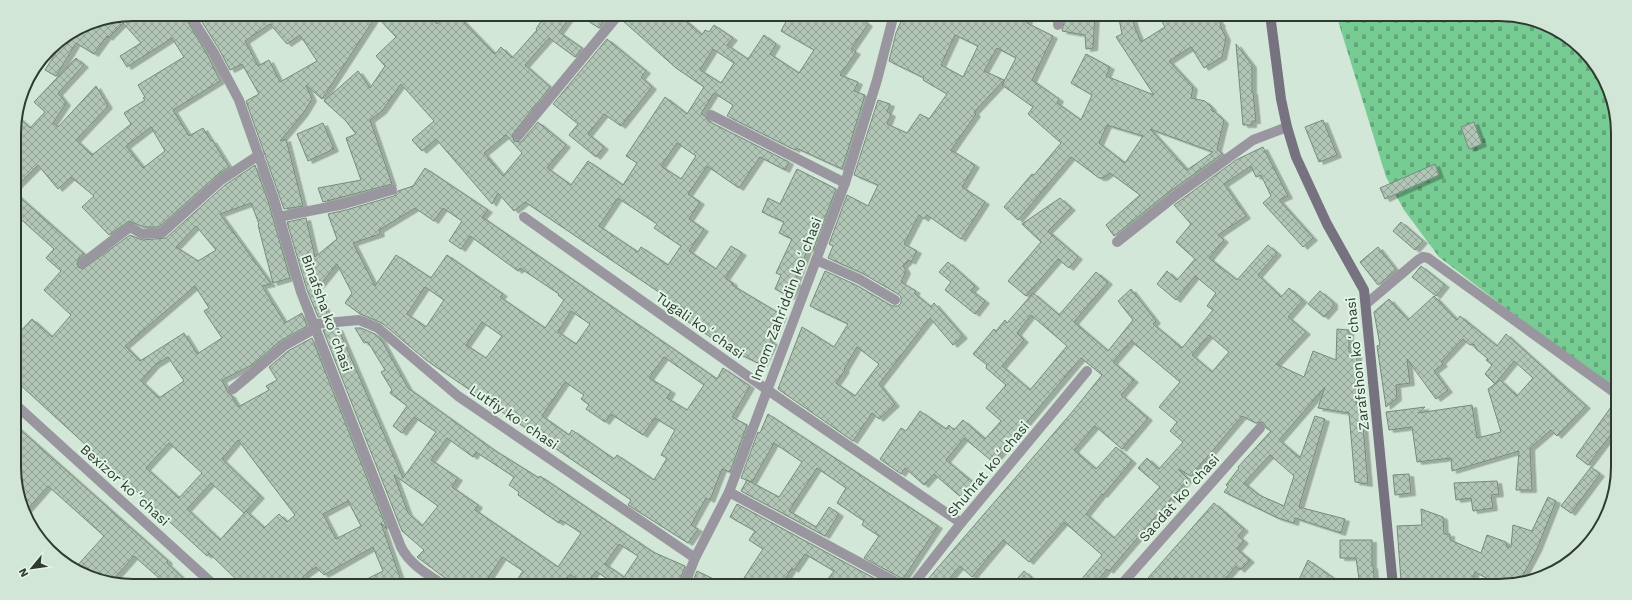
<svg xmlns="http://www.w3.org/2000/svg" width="1632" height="600" font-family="'Work Sans',sans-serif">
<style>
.cemetery{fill:url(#cemetery-stones)}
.building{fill:url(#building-cross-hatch);stroke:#778a7c;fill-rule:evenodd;filter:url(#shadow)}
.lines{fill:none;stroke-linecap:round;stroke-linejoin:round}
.minor{stroke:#9a969f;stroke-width:10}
.secondary{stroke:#77727f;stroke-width:10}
.labels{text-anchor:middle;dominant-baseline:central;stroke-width:4;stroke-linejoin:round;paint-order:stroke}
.street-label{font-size:14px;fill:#313933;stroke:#e0f5e5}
.rim{fill:none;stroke:#313933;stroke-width:2}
</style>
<defs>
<pattern id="cemetery-stones" width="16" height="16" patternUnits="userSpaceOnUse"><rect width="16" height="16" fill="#77cc93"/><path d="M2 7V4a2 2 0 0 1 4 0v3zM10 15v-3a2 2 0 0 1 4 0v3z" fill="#62a779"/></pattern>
<pattern id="building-cross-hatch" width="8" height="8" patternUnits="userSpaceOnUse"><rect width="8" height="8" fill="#b2c6b7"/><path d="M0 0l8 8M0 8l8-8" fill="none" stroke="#91a295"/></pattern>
<filter id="shadow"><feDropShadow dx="4.5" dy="2.5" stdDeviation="0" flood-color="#0004"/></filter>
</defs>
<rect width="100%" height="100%" fill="#d3e7d8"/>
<path class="cemetery" d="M1336,14H1499L1537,20L1589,55L1617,117L1618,394L1439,257L1404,210L1386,177Z"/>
<g class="building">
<path d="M133,14H183L208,56L220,81L173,110L189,136L203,128L211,141L212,140L229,167L217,175L159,227H144L129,221L109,235L82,207L94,196L71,177L58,189L38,165L15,188L14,125L17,116L30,128L45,112L34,102L76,58L84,65L58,93L66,103L53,123L58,127L96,86L108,106L76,140L92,155L131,124L124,113L145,100L143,98L145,97L138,85L184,57L172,38L127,67L120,56L141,43L123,23L108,38L107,36L94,54L76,43L56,76L45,70L57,51L55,50L62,39L87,23ZM151,127L165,151L143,168L126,146Z"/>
<path d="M197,14H427L437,24L448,14H456L495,54L501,47L512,58L537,30L536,29L542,20L544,21L534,14H572L559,32L582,48L575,57L549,38L525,65L550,87L512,135L514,141L521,142L538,122L566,145L547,168L571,185L588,161L623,185L637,163L626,156L665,97L687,114L704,87L676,68L622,20L625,14H678L702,35L705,30L709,32L714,25L733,38L727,45L748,59L764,35L776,44L770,54L799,73L814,50L781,31L790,14L805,21L808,14H855L868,24L851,49L856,52L840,75L858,82L854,91L865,95L842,169L796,148L795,150L727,116L733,105L714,93L701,114L705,116L708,121L789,162L785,170L760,157L739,188L707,166L688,194L700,202L689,219L704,229L689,251L716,269L731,246L742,253L725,278L733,283L732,285L782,315L770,341L773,342L762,365L727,348L685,320L690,313L525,202L514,211L498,193L492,204L436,139L422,151L412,140L434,121L401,84L382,111L370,120L392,184L323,202L318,188L361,180L346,138L356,134L345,120L324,101L358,71L370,88L385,66L376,56L396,37L376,16L322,99L306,85L312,99L303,114L280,141L286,139L303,206L284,209L246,101L259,94L242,64L230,70L219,49ZM270,24L287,44L300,35L317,61L280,82L269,60L258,66L245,41ZM713,49L734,63L721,83L700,70ZM506,135L522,153L503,176L484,153ZM677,143L696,156L681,179L661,166ZM618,198L657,224L654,228L681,246L668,265L641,247L638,252L599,226Z"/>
<path d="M577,14H608L599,28Z"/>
<path d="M904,14H1030L1027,23L1053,36L1032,80L1059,99L1057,103L1081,120L1092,95L1071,83L1086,54L1110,67L1106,76L1154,95L1116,37L1122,34L1118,14H1131L1135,28L1141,42L1165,27L1158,14H1214L1221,24L1220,25L1226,38L1222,57L1204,68L1191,47L1169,61L1193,87L1191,98L1205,101L1212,108V111L1215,112L1224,121L1217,149L1222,154L1165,195L1114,236L1106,225L1140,195L1110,173L1103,178H1099L1071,157L1018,220L1004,207L1032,174L1034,175L1061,143L1028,114L1033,107L1002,85L1016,58L997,48L984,71L1004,80L974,112L976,114L951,150L975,165L962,187L985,202L961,239L927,215L924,219L919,215L904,244L917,251L911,262L909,260L903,266L906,271L901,282L916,291L914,293L931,307L934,303L963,336L953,345L930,318L879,384L895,404L879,419L872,413L853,441L778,389L802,327L834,347L848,324L810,306L825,271L856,285L892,306H898L901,303V297L898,294L862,273L828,258L833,246L829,244L847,195L868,206L878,185L854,175L878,100L890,104L887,112L891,114L887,124L907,133L920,114L929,119L947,94L923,80L924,78L889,61L896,33ZM955,35L978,46L963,77L941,65ZM1107,125L1143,136L1125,163L1099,143ZM1150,129L1213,152L1187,170ZM857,347L879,364L855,396L836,383L845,370L844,369Z"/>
<path d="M1082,14H1095L1093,48L1086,49L1085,35L1062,31L1065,18L1083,20Z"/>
<path d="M607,39L646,71L641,77L652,87L621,126L604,114L588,134L604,147L596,157L569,135L578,124L553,104Z"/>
<path d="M1236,44L1252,65V92H1253L1256,121H1252V125H1243Z"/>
<path d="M1323,120L1337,155L1319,162L1305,127Z"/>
<path d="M1474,122L1482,144L1469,149L1461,127Z"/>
<path d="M323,123L334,149L308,161L297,134Z"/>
<path d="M1263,147L1288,196L1279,200L1313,238L1303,247L1263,203L1271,196L1261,175L1256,177L1251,166L1224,184L1246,216L1218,235L1224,240L1209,258L1237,280L1268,245L1277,253L1258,275L1281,297L1289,288L1303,300L1288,317L1306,332L1276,364L1304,377L1313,351L1336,360L1337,329L1349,330V352H1357L1356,403L1361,402L1368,484L1355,482L1349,413L1318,408L1325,387L1279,440L1300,458L1315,416L1325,419L1299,507L1345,519L1341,533L1295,518L1294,523L1278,518L1224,492L1228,487L1226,485L1239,468L1238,467L1271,431L1266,428L1264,423L1261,422L1256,423L1242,416L1191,476L1178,469L1188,479L1109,571L1107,569L1093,586H1086L1080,581L1102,555L1064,522L1029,562L1003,540L972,577L960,566L943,586H922L1073,411L1102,375L1081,358L993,462L964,438L946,460L975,484L963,499L934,474L924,485L905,468L901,474L880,459L901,428L906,431L920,411L946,429L949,425L954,430L963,420L985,439L1001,421L986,408L1006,385L986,368L987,365L973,354L994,329L996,331L1005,320L1007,323L1033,293L1059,315L1096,272L1108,282L1074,322L1108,351L1133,320L1118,301L1131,289L1156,321L1153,324L1182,348L1213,310L1207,306L1216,293L1195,276L1176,300L1157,284L1167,271L1177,280L1195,259L1176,242L1191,224L1174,205L1236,160ZM1031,315L1067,346L1030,390L1002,366L1024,340L1017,333ZM1209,335L1229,352L1212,372L1192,355ZM1131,341L1180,382L1159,407L1177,422L1170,431L1183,442L1159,469L1147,458L1138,468L1160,487L1114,538L1086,514L1102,494L1103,495L1132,461L1116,447L1096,469L1074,450L1095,426L1122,449L1148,418L1121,395L1134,380L1113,362ZM1270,455L1294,476L1284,506L1259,495L1244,483Z"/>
<path d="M1435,164L1439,175L1385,199L1380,188Z"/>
<path d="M255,165L268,201L290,278L273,283L258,225L259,224L251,203L220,214L271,284L262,286L285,323L302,313L307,326L280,341L252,365L222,380L228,393L231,395L238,407L269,390L266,386L277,380L269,367L288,351L312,338L387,529L381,523L403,586H353L383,571L373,547L324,575L316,567L305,575L295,586H243L209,553L207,556L16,381L15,337L32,319L52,337L71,315L44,290L61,271L46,258L54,249L15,214V193L84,254L79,258L77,263L78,267L83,269L130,235L142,240L166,238L225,185ZM196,226L216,250L198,261L176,247ZM195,286L209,308L204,311L222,338L197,354L184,333L140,361L125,346ZM168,357L184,381L159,398L141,381L155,365ZM238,440L295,515L287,522L279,514L264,528L246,511L220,540L187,509L211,483L244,513L260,496L222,459ZM169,443L202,473L179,498L146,468ZM348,501L361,526L336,539L323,514Z"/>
<path d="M425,168L488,210L482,217L717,379L723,368L750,386L732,417L747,425L730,472L722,469L710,500L706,498L691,525L698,529L688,543L628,505L631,500L426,360L382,323L360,314L345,303L352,293L337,264L319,286L315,283L328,316L318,317L307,290L287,222L306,218L315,257L337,239L328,214L346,210L394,196L398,191L413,186ZM415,208L434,221L443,208L462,221L449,241L461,249L470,236L518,271L520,268L559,294L558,295L564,300L545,328L500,297L503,294L447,255L431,278L396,255L375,286L353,243L380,234L379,230ZM425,287L444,300L426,327L407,314ZM571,311L590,324L576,344L558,332ZM482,322L502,336L486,358L466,345ZM664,357L704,385L687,410L667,398L671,391L649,378ZM565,382L584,395L581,399L589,405L586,409L605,422L611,414L643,435L655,418L675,430L661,455L667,458L654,480L617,455L614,459L572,430L569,435L542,416Z"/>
<path d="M797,169L836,189L814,247L813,250L808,248L795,282L797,283L790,297L775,289L781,275L776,273L792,239L779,233L784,222L762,212L768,198L780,204Z"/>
<path d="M1060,198L1071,208L1048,231L1078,257L1069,268L1058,259L1026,296L1008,281L1041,242L1022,224Z"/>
<path d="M1401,222L1423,241L1415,250L1393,231Z"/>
<path d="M1378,247L1396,270L1378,285L1360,262Z"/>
<path d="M948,262L975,286L971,290L985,301L975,314L945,290L951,282L939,272Z"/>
<path d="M1421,266L1445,285L1436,296L1412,277Z"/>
<path d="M1320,291L1333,302V307L1324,317L1308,304Z"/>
<path d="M1434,296L1457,320L1460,316L1497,346L1506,334L1586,406L1557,436L1551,430L1530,448L1532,490H1516L1519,451L1452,471L1451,458L1417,462L1412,427L1389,430L1386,412L1425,407L1418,413L1472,405L1477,438L1501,432L1488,389L1500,380L1517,396L1533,378L1514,361L1495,384L1485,374L1492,365L1486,360L1488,359L1476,349L1474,344L1470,345L1463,339L1441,362L1443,364L1434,371L1448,390L1436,399L1407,359L1410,383L1396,385L1397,398L1386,407L1377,346L1380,345L1374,312L1389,299L1408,320Z"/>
<path d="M338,328L403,478L436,432L414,417L402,433L393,426L407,406L390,393L392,390L381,372L385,370L368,342L364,343L355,328H361L375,334L381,339L408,388L494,450L539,478L540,476L653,552L685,566L678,586H617L596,571L586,585L570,574L562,586H513L523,571L502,557L483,586H451L449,581L417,557L424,550L402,531L323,330ZM447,438L473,457L476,452L514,477L509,485L519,492L518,495L559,523L561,520L581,533L558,567L475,510L478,505L452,487L458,478L431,460ZM394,475L438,506L422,526L408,513ZM619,544L638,556L624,577L605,564Z"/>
<path d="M1611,407L1618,412V425L1588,465L1576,456Z"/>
<path d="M768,414L938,526L903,579L864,558L879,536L862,525L864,521L837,503L846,488L817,468L789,511L816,527L829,507L839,514L825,536L741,491L747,480L779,497L802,462L774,443L752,482L741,478L758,432L760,433Z"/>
<path d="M16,426L168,561L167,563L191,586H168L134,556L111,582L95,580L76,567L104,536L48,486L26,511L16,490Z"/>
<path d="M1591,467L1600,474L1571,513L1561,506Z"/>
<path d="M1409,474L1411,493L1395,495L1393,475Z"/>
<path d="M1497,481L1499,494L1491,495L1493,508L1473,511L1471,498L1456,500L1454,483Z"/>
<path d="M1548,497L1556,501L1537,549L1519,583L1502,586L1475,572L1470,586H1416V581H1401L1397,526L1422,525L1421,509L1443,517L1444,534H1450V540L1481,553L1487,535L1506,542L1507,547H1511L1513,525L1532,531Z"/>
<path d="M1214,503L1244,529L1238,536L1244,541L1237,549L1250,560L1240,570L1236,566L1219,586H1187L1176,576L1167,586H1141Z"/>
<path d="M737,504L857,569L889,586H822L834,571L805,554L794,570L792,568L781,586H750L742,581L763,549L749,540L755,531L730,517Z"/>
<path d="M1340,540H1372V566H1373L1375,586H1360L1356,558H1340Z"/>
<path d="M1308,560L1345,586H1296Z"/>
<path d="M697,571L728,586H691Z"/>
<path d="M1024,571L1041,586H1011Z"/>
<path d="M421,578L423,579L433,586H415Z"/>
</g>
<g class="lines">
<g class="minor">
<path d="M189,14L214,53L239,100L274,199L301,292L401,547C410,565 429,575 445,586"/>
<path d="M1058,25L1059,14"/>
<path d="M711,115L845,183"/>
<path d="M518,136L619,14"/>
<path d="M279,217L344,204L392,190"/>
<path d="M524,217L766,389L961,523"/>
<path d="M1117,242L1174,197L1253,140L1287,127"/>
<path d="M816,260L859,279L895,300"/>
<path d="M83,263L130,227L142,234L162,233L221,180L259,155"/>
<path d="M1366,304L1418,260L1423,257L1428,258L1618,395"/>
<path d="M314,324L359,320L378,328L458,396L695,558"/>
<path d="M233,389L284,346L316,328"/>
<path d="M16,405L215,586"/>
<path d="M729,492L903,586"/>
<path d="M684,586L695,558L729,492L845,183L877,80L894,14"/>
<path d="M912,586L961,523L1087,371"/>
<path d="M1120,586L1260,428"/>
</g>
<path class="secondary" d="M1270,14L1281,99L1287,127L1296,157L1327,224L1364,290L1393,586"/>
</g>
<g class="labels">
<g class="street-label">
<text transform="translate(786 299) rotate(-69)">Imom Zahriddin koʻchasi</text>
<text transform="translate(327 313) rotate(70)">Binafsha koʻchasi</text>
<text transform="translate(700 325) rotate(35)">Tugali koʻchasi</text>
<text transform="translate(1357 364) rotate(-96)">Zarafshon koʻchasi</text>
<text transform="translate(514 417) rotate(34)">Lutfiy koʻchasi</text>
<text transform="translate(988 469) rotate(-50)">Shuhrat koʻchasi</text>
<text transform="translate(125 485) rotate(42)">Bexizor koʻchasi</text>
<text transform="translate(1179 498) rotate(-48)">Saodat koʻchasi</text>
</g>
</g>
<path d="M0 0H1632V600H0ZM133 21H1499A112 112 0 0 1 1611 133V467A112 112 0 0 1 1499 579H133A112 112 0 0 1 21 467V133A112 112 0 0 1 133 21Z" fill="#d2e6d7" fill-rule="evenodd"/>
<path class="rim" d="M133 21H1499A112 112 0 0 1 1611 133V467A112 112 0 0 1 1499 579H133A112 112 0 0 1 21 467V133A112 112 0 0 1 133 21Z"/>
<g transform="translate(32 568) rotate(241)" stroke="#e0f5e5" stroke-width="3" paint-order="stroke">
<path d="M0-3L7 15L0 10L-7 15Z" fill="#313933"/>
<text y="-6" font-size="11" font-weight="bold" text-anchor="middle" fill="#313933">N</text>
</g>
</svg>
